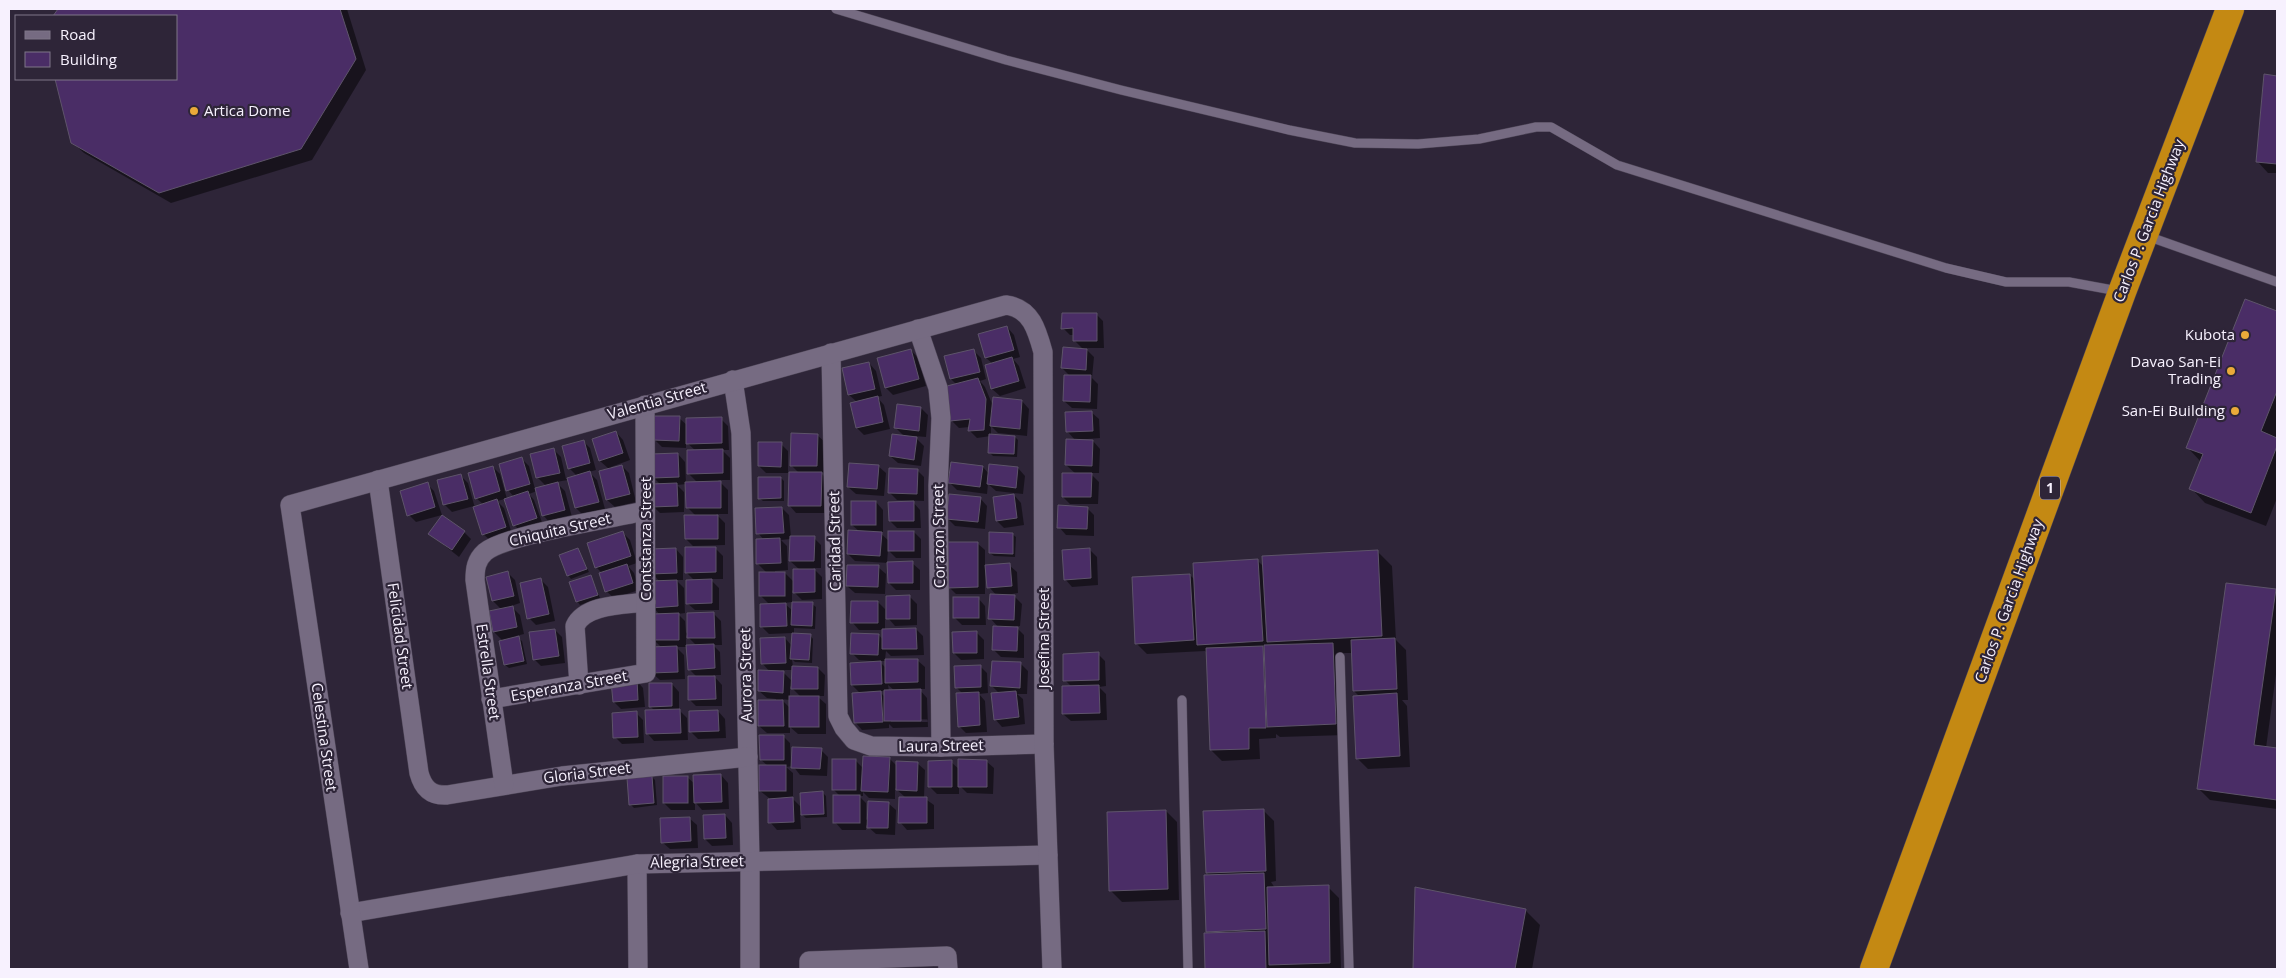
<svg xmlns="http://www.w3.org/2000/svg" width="2286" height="978" font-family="'Open Sans',sans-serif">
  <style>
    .shadow { fill: #0007; fill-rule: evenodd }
    .building { fill: #4a2d66; stroke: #5e546a }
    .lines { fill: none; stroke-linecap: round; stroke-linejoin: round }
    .lane-casing { stroke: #4c4455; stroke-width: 10 }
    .street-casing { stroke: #4c4455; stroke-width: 20 }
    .highway-casing { stroke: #4c4455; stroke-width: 29 }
    .lane { stroke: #766b82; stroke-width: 9 }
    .street { stroke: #766b82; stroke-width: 19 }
    .highway { stroke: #c48913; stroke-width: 28 }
    .poi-dot { fill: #eaaa39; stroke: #2e2538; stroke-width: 2 }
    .labels { text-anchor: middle; stroke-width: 4.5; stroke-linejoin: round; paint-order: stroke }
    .shield { fill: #2e2538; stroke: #bbb4c3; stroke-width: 1 }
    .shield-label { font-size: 14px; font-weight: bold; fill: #f7f1fe }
    .poi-label { font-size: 15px; fill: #f7f1fe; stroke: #2e2538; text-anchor: end }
    .street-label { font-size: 15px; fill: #f7f1fe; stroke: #2e2538 }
  </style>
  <rect width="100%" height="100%" fill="#2e2538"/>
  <g class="shadow">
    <path d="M59 9H347L366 70 312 160 171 203 84 153 72 142 56 79H176V16H55Z"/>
    <path d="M2265 76 2277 77V173H2268L2257 161Z"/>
    <path d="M2245 300 2277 313V498L2266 526 2205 503 2191 488 2201 462 2188 448Z"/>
    <path d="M1096 314 1103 321 1104 348H1085L1094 357 1092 378 1098 384 1097 409 1072 408 1064 401 1070 376 1062 368 1084 350 1075 341 1074 335H1070L1063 328Z"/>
    <path d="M1007 327 1014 335 1020 357 1013 359 1019 366 1026 388 1000 396 992 389 993 364 986 358Z"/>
    <path d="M911 350 918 358 926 386 893 395 886 388 879 359Z"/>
    <path d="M973 350 981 358 986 379 980 381 985 387 993 406 1022 401 1029 409 1027 436 998 433 991 426V435L1014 436 1018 440 1017 457 993 456 989 452 991 436 977 438 970 431V427L959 428 952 421 957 385 951 379 946 357Z"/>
    <path d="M869 363 876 371 882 396 877 397 884 405 890 429 864 435 857 428V402L849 395Z"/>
    <path d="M921 408 928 415 926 437 914 436 924 446 921 466 898 463 890 456 905 437 896 428Z"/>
    <path d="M1091 412 1099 419 1100 438 1075 440 1067 431Z"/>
    <path d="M679 418 688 426 721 419 728 426 729 450H722L730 458V480H718L728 490V514H716L725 523V545L693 546 686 539 696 516 687 507V484L677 485 684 492V512L660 513 653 506 661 485 654 478 678 454 685 462 686 483H698L688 473 696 451 686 442V448L662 447 655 440Z"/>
    <path d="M616 432 623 440 630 460 611 467V469L622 466 629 473 636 502 615 507 607 500 600 471 609 469 600 461Z"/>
    <path d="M817 435 825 442 824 473H821L829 481 828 513H796L789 505 790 473H766L759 466 781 444 788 451V473H799L792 466Z"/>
    <path d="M583 441 590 448 596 470 589 472 597 480 605 509 583 515 576 508 568 480 556 482 565 491 572 517 550 523 543 515 537 491 529 494 534 500 543 525 522 533 514 525 505 499 497 501 504 508 512 534 491 541 483 534 474 506 452 512 445 505 439 481 461 476 468 483 475 508 484 505 476 498 493 467 500 474 507 499 514 497 508 490 522 459 529 466 535 489 546 486 538 478 532 455 553 449 561 457 566 479 577 476 569 468Z"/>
    <path d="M1093 441 1100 449 1099 473H1090L1099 482 1098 504H1070L1063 497 1076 474 1066 465Z"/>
    <path d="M878 466 886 473 884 496 856 494 848 487Z"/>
    <path d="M983 467 989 474 1018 468 1025 476 1023 494 996 491 988 484 987 494 957 490 949 482Z"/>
    <path d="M917 470 924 477V501L897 500 889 492Z"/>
    <path d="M781 478 784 481V501H763L759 498Z"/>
    <path d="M427 484 434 491 442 515 416 522 409 515Z"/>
    <path d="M1014 495 1021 503 1024 525 1004 528 997 521Z"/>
    <path d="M980 498 987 506 985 529 955 526 948 519Z"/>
    <path d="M876 502 883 510V532H879L889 541 914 532 921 539V558H896L888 550 887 563H912L920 570V590H896L889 583V563L855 561 848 554 860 532 852 525Z"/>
    <path d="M913 502 920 510 921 528H897L890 521Z"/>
    <path d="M782 508 789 515 791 537 814 538 821 545V568H813L822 577V599L802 600 792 590V602L784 603 793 611 812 604 816 607 815 629 794 628V635H810L813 639 812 663 795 662 792 659 793 667 818 668 825 675 824 696H817L826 704V734H798L790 727V733H767L759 726 776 701V699L767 698 759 691 770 672 762 663 785 638 792 646 793 633 769 634 762 627 770 605 761 596 767 573 758 564 764 540 758 533ZM791 539 790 561 800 570 794 582 785 573H775V571L788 570 787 546 781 540ZM781 670H793V682ZM790 686 801 697H790ZM781 699 790 700V708Z"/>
    <path d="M1087 508 1094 515V536L1066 535 1059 527Z"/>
    <path d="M464 532 471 539 459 557 430 534Z"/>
    <path d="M622 532 630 540 637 563 628 566 634 573 639 590 614 598 606 591 602 573 596 567Z"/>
    <path d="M1012 534 1016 537 1015 557 994 556 990 553Z"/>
    <path d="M977 543 985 550V566L1009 565 1017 572 1018 593 1000 596H1014L1022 604 1020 626H1015L1024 635V658L1001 657 994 650 999 628 990 618 997 596 989 587 987 569H985V594H956L949 587Z"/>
    <path d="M715 548 723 556V579H710L719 588V610H695L687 603 695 581 686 572Z"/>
    <path d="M578 549 589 572 571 579 568 575Z"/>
    <path d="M676 549 683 557V580H676L684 588 685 613 678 614 685 621 686 633 714 614 721 621 722 645H713L720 652 721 675H713L722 685V706H696L689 699 698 678 689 669 688 647H676L684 655 685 679 660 680 652 673 662 648 654 640 660 615 653 607 660 582 652 573ZM686 635 696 645 686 646Z"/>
    <path d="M1089 549 1097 557 1098 585 1072 587 1065 579Z"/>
    <path d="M1377 551 1392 566 1396 640 1406 650 1408 700H1402L1407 706 1410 767 1368 769 1357 758 1360 697 1354 691 1352 653H1344L1346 735 1280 737 1276 734V738L1259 739 1260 759 1222 761 1211 750 1208 654 1205 651 1147 654 1136 643 1190 575 1195 580 1258 561 1264 567Z"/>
    <path d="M878 567 886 574 885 594 855 593 847 586Z"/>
    <path d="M508 573 515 580 520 603 511 606 520 615 524 634 516 636 522 641 527 664 509 668 505 665 501 642 503 641 494 632 502 610 493 601 487 578Z"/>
    <path d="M591 576 600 598 580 605 577 601Z"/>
    <path d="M541 580 548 587 555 621 536 625 529 618Z"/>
    <path d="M2275 591 2277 593V667L2266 748 2277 749V809L2210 800 2199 789Z"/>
    <path d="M909 596 917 604V625L895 626 888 618Z"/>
    <path d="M978 598 985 606 986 625H962L955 618Z"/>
    <path d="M878 602 885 609V630L916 629 923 636 924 655 891 656 886 651 885 660H917L925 667V689H919L927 698 928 727 893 728 889 724V728L862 730 855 722 861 694 852 685 872 661 859 660 852 653 879 635 883 640V630H859L852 622ZM879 661H886V668ZM888 685 895 691H889ZM879 691H885V697ZM928 719V722H891V720Z"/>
    <path d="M555 630 562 637 565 663 541 666 534 659Z"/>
    <path d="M976 632 984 640V659L961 660 954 653Z"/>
    <path d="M1098 654 1105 661 1106 686 1099 687 1106 694 1107 720 1071 721 1063 714 1072 687 1065 680Z"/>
    <path d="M1021 664 1028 671 1027 694H1017L1023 699 1025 724 1002 727 995 719 1000 694 991 685Z"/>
    <path d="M980 666 987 673 988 693 979 694 985 701 987 732 966 733 959 726 963 694 956 687Z"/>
    <path d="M636 680 643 688 645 707 621 709 614 702Z"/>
    <path d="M672 684 679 692V710L687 718 688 740 654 741 647 733 655 711 650 706Z"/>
    <path d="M718 711 725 719 726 738 698 739 690 731Z"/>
    <path d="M636 713 643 720 644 743 622 744 615 737Z"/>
    <path d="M783 736 790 743 791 764 821 750 828 757 827 776 800 775 793 766 786 767 793 773V799L802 808 823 793 826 796 827 817 806 818 800 813 801 829 777 830 770 822 769 798 760 791 768 766 761 760Z"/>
    <path d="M889 758 898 767 917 763 925 770 924 798 934 805V829L907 830 900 822 906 798 895 788V799L869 798 863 792V796H859L866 803V820L888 803 896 810 895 835 876 834 866 825V830H842L835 822 840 796 833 789 855 760 863 768Z"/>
    <path d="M986 761 994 768 993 794 967 793 959 785V794H937L930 787 951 762 960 770Z"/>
    <path d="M721 775 728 783 729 809 702 810 695 802V810H671L664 803 687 777 695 784Z"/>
    <path d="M652 777 655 780 657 805 634 808 631 805Z"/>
    <path d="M1263 810 1274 821 1276 881 1271 882 1275 888 1328 887 1339 898 1341 969H1206L1205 934H1210L1207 931 1210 876 1207 873Z"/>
    <path d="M1166 811 1177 822 1179 900 1122 902 1111 891Z"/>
    <path d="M725 815 732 823 733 845 712 846 705 839Z"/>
    <path d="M689 818 697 825 698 848 670 849 662 842Z"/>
    <path d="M1416 888 1525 910 1540 925 1532 969H1414Z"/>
  </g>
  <g class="building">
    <path d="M58 9H340L356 59 301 149 159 193 71 143 55 79H176V16H53Z"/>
    <path d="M2264 74 2277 76V164L2256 162Z"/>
    <path d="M2245 299 2277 311V391L2261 431 2277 438V446L2251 513 2189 489 2203 454 2186 448Z"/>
    <path d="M1062 313H1097V341H1073V328L1061 329Z"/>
    <path d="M1007 326 1014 350 985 358 978 334Z"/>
    <path d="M1063 347 1087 349 1086 370 1061 368Z"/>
    <path d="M911 349 919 379 885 388 877 358Z"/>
    <path d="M974 349 980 372 950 379 944 356Z"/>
    <path d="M1012 357 1019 381 991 389 985 365Z"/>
    <path d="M869 362 875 389 848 395 842 368Z"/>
    <path d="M1064 375H1091L1090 402 1063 401Z"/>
    <path d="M978 378 986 399 984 430 968 431 970 419 950 421 947 386Z"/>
    <path d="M878 396 883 422 856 428 850 403Z"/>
    <path d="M993 397 1022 400 1020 429 990 426Z"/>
    <path d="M897 404 921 407 919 431 894 428Z"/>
    <path d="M1092 411 1093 431 1066 432 1065 412Z"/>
    <path d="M654 416H680L679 441 653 440Z"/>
    <path d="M722 417V443L686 444V418Z"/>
    <path d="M616 431 623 453 599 461 592 439Z"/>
    <path d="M791 433 818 434 817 466H790Z"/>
    <path d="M892 434 917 437 914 460 889 456Z"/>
    <path d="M989 434 1015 436 1014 454 988 453Z"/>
    <path d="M1066 439 1093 440 1092 466 1065 465Z"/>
    <path d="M584 440 590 463 568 469 562 446Z"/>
    <path d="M758 442H782L781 467 758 466Z"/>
    <path d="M554 448 560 473 536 478 530 454Z"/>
    <path d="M723 449V473L687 474V450Z"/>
    <path d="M678 453 679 477 653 478 651 454Z"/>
    <path d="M522 457 530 484 506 491 499 464Z"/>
    <path d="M951 462 983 466 980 487 948 483Z"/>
    <path d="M849 463 879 465 877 489 847 487Z"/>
    <path d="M989 464 1018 467 1016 488 987 484Z"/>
    <path d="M622 465 630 494 606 500 599 471Z"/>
    <path d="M493 466 500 491 475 499 468 473Z"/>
    <path d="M889 468 918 469 917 494 888 493Z"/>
    <path d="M590 471 599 502 575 508 567 478Z"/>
    <path d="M789 472H822L821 506H788Z"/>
    <path d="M1062 473H1092L1091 497H1062Z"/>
    <path d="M461 474 468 499 443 505 437 480Z"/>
    <path d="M758 477H781V498L758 499Z"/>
    <path d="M721 481V508H686L685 482Z"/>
    <path d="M428 482 435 507 407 516 400 491Z"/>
    <path d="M558 482 565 510 542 516 535 488Z"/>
    <path d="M677 483 678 506 652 507 651 484Z"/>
    <path d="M528 491 537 518 513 526 504 499Z"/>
    <path d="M949 494 981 497 978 522 946 519Z"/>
    <path d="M1014 494 1017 518 996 521 993 497Z"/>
    <path d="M497 499 506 527 482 535 473 507Z"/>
    <rect x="851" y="501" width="25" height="24"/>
    <path d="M914 501V521H889L888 502Z"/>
    <path d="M1058 505 1088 507 1087 529 1057 528Z"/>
    <path d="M782 507 784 533 756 534 755 508Z"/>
    <path d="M442 515 465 531 452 550 428 534Z"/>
    <path d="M684 515H718V539H685Z"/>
    <path d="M848 530 882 532 880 556 847 554Z"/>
    <path d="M623 531 631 556 595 568 587 543Z"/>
    <rect x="888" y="531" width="26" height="20"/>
    <path d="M989 532 1013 533V554L989 553Z"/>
    <path d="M790 536H815L814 561H789Z"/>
    <path d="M780 538 781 563 756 564V539Z"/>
    <path d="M947 542H978V587L948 588Z"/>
    <path d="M685 547H716V572L685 573Z"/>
    <path d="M578 548 587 569 567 576 559 555Z"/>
    <path d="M676 548 677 573 650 574V549Z"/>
    <path d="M1090 548 1091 578 1064 580 1062 550Z"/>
    <path d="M1378 550 1382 636 1267 642 1262 556Z"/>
    <path d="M1258 559 1263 641 1197 645 1193 563Z"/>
    <path d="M913 561V583H888L887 562Z"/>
    <path d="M1010 563 1012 586 987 588 985 565Z"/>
    <path d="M627 564 633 583 605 592 599 573Z"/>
    <path d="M847 565H879L878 587 846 586Z"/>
    <path d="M793 569H815V592L793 593Z"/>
    <path d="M508 571 514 596 492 601 486 577Z"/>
    <rect x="759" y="572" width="26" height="24"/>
    <path d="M1190 574 1194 640 1135 644 1132 577Z"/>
    <path d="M591 575 598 595 576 602 569 582Z"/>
    <path d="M541 578 549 614 527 619 520 583Z"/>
    <path d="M712 579V603L686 604V580Z"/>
    <path d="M677 580 678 606 651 608 650 581Z"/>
    <path d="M2226 583 2276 589 2254 745 2277 748V800L2197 789Z"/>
    <path d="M990 594 1015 595 1014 620 988 619Z"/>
    <path d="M910 595V619H886V596Z"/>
    <rect x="953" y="597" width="26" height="21"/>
    <path d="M851 601H878V623H850Z"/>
    <path d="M792 602H813L812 626 791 625Z"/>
    <path d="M786 603 787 626 760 627V604Z"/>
    <path d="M513 606 517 627 493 632 489 611Z"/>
    <path d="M714 612 715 638H687V613Z"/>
    <path d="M679 613V640H652V614Z"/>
    <path d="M993 626 1018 627 1017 651 992 650Z"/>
    <path d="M916 628 917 649H882V629Z"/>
    <path d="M555 629 559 656 533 660 529 632Z"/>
    <path d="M977 631V653H953L952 632Z"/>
    <path d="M792 633 811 634 809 660 790 659Z"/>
    <path d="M851 633 879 634 878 655 850 654Z"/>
    <path d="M519 636 524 661 504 665 499 641Z"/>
    <path d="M785 637 786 663 761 664 760 638Z"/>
    <path d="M1395 638 1397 689 1353 691 1351 640Z"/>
    <path d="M1333 643 1336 724 1267 727 1264 645Z"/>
    <path d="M714 644 715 668 688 670 686 645Z"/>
    <path d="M677 646 678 672 651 673 650 647Z"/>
    <path d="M1263 646 1266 728H1249V749L1210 750 1206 648Z"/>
    <path d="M1099 652V680L1063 681V654Z"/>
    <path d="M885 659H918V682L885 683Z"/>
    <path d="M881 661 882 684 851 685 850 663Z"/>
    <path d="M992 661 1021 662 1020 688 990 686Z"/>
    <path d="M981 665V687L955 688 954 666Z"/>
    <path d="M792 666 818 667V689H791Z"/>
    <path d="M758 670 784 671 783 693 758 691Z"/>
    <path d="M688 676H715L716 699 688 700Z"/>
    <path d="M637 679 638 700 613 702 611 681Z"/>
    <path d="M649 683H672V706L649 707Z"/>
    <path d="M1099 685 1100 713 1062 714V686Z"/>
    <path d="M921 689V721H884V690Z"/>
    <path d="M881 691 883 722 854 723 852 693Z"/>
    <path d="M1016 691 1019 717 994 720 991 693Z"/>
    <path d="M979 692 980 725 958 727 956 693Z"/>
    <path d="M1397 693 1400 756 1356 759 1353 696Z"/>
    <rect x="789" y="696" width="30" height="31"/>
    <path d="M758 700H783L784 726H758Z"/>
    <path d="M680 709 681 733 646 734 645 710Z"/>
    <path d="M718 710 719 731 689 732V711Z"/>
    <path d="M637 711 638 737 613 738 612 713Z"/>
    <path d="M759 735H784V760H760Z"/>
    <path d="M792 747 822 748 820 769 791 768Z"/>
    <path d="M863 756 890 757 888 792 861 791Z"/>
    <rect x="832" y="759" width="24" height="31"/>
    <path d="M958 759 987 760V787H958Z"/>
    <path d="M952 760V787H928V761Z"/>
    <path d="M896 761 918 762 917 791 896 790Z"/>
    <rect x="759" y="765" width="27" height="26"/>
    <path d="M721 774 722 802 694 803 693 775Z"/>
    <path d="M652 776 654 803 629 805 627 778Z"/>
    <rect x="663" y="776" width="25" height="27"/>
    <path d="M823 791 824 814 801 815 800 793Z"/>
    <rect x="833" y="795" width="27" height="28"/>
    <path d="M793 797 794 822 768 823V799Z"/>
    <path d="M899 797H927V823H898Z"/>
    <path d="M868 801 889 802 888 828H867Z"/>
    <path d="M1264 809 1266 871 1206 873 1203 811Z"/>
    <path d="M1166 810 1168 889 1109 891 1107 812Z"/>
    <path d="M725 814 726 838 704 839 703 815Z"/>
    <path d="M690 817 691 841 661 843 660 818Z"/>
    <path d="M1264 873 1266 929 1206 932 1204 875Z"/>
    <path d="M1329 885 1330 963 1269 965 1267 887Z"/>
    <path d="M1415 887 1526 909 1515 969H1413Z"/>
    <path d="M1265 931 1266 969H1205L1204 933Z"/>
  </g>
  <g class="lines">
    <defs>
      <g id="lane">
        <path d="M836 9 1006 60 1121 90 1289 130 1355 143 1418 144 1479 139 1536 127H1551L1617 165 1946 268 2006 282H2069L2118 291"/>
        <path d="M2147 236 2277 282"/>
        <path d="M1340 657 1349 969"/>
        <path d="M1182 700 1188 969"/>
      </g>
      <g id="street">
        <path d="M918 329 938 388 941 418 938 486 941 747"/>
        <path d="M831 353 838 716 844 728 854 740 871 746 941 747 1044 744"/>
        <path d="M733 380 741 433 750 861V969"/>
        <path d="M378 480 419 773C423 788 431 796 447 795L562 776 748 757"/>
        <path d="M579 685 575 626C585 604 625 605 646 602"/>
        <path d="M491 699 646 673 645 405"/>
        <path d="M504 785 475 580C475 569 476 560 485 552 505 535 614 518 645 511"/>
        <path d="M637 864 638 969"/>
        <path d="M350 913 637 864 1048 855"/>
        <path d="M359 969 290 505 1006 305C1031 308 1037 330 1043 352L1044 744 1052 969"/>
        <path d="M809 969V961L947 956 948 969"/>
      </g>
      <path id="highway" d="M1874 969 2122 292 2230 9"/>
    </defs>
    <use href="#lane" class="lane-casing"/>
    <use href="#street" class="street-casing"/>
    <use href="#highway" class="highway-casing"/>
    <use href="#lane" class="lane"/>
    <use href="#street" class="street"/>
    <use href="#highway" class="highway"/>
  </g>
  <g class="poi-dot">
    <circle cx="194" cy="111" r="5"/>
    <circle cx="2245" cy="335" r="5"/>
    <circle cx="2231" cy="371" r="5"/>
    <circle cx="2235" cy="411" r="5"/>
  </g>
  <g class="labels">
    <rect class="shield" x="2040" y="476.5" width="20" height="23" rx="4"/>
    <g class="shield-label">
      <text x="2050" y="493">1</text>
    </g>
    <g class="poi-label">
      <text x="204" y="116" text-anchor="start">Artica Dome</text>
      <text x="2235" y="340">Kubota</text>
      <text x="2221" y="367">Davao San-Ei<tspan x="2221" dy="17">Trading</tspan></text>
      <text x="2225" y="416">San-Ei Building</text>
    </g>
    <g class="street-label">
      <text transform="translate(2149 221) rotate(-69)" y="5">Carlos P. Garcia Highway</text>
      <text transform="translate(657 401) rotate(-16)" y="5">Valentia Street</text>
      <text transform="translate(560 530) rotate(-13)" y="5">Chiquita Street</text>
      <text transform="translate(939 536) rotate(-91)" y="5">Corazon Street</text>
      <text transform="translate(646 539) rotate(-90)" y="5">Contstanza Street</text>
      <text transform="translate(835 541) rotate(-91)" y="5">Caridad Street</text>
      <text transform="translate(2009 601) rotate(-70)" y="5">Carlos P. Garcia Highway</text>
      <text transform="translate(400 636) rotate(82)" y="5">Felicidad Street</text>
      <text transform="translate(1044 638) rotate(-90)" y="5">Josefina Street</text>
      <text transform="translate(488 672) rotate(82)" y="5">Estrella Street</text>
      <text transform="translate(746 675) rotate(-91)" y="5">Aurora Street</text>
      <text transform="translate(569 686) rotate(-10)" y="5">Esperanza Street</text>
      <text transform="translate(324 737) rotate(82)" y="5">Celestina Street</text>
      <text transform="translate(941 746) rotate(-1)" y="5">Laura Street</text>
      <text transform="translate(587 773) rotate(-7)" y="5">Gloria Street</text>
      <text transform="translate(697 862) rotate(-1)" y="5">Alegria Street</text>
    </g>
  </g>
  <rect width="2286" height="978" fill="none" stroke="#f7f1fe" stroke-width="20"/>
  <rect x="15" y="15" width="162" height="65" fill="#2e2538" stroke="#7e7787"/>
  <rect x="25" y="31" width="25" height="8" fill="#766b82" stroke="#7e7787"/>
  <text x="60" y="40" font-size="15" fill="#f7f1fe">Road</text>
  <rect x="25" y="52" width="25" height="15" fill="#4a2d66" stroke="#7e7787"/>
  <text x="60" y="65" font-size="15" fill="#f7f1fe">Building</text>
</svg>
